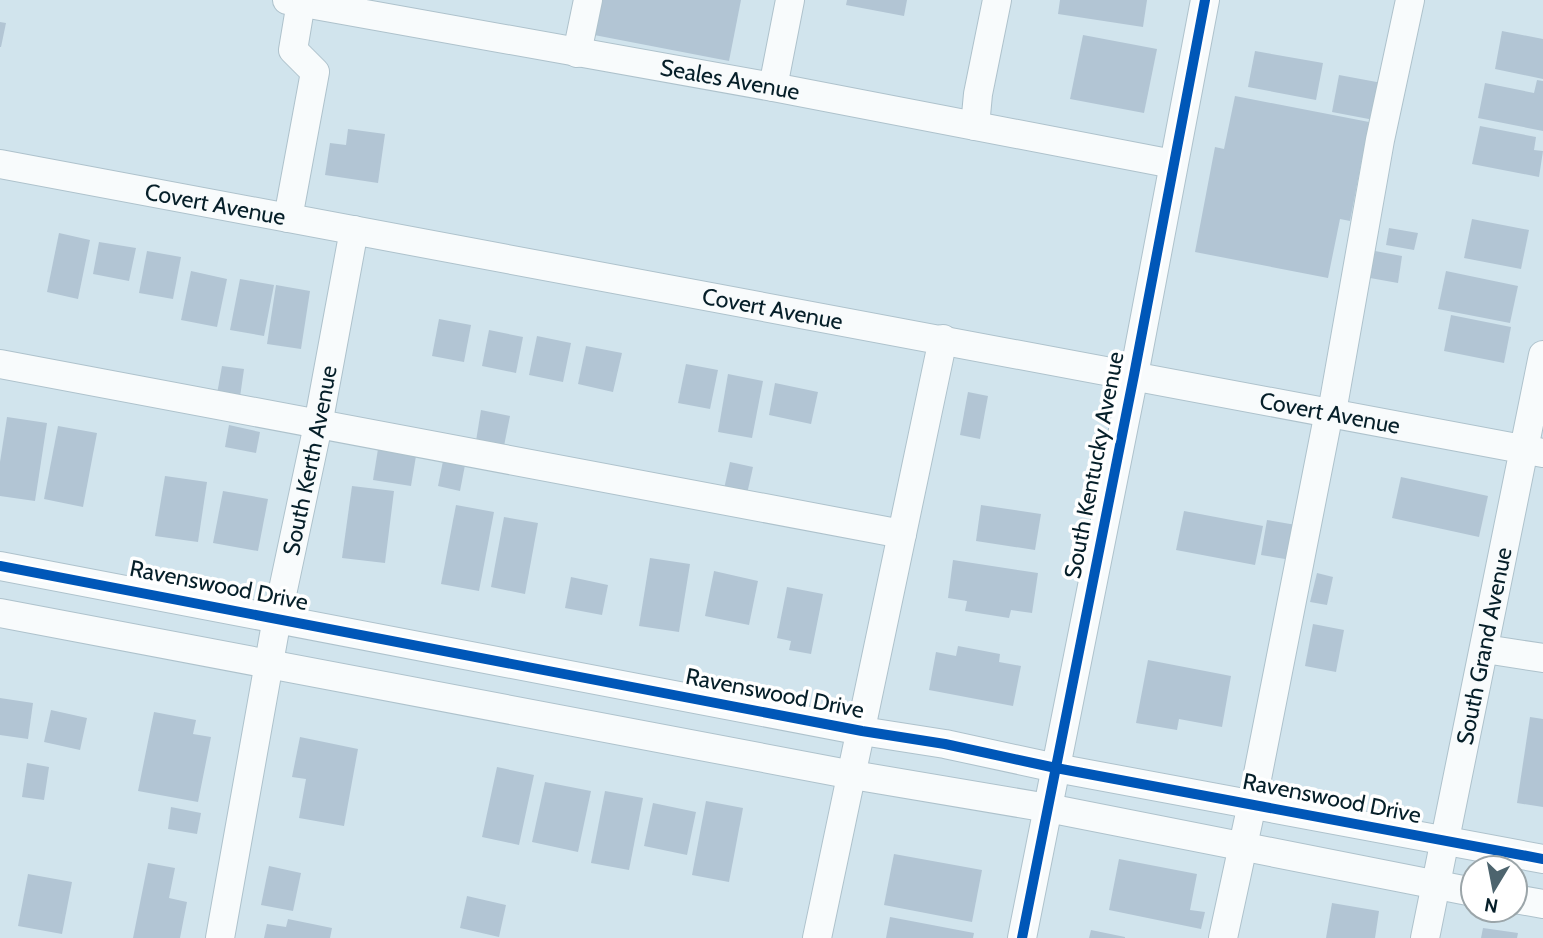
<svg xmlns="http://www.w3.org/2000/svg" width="1543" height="938" font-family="Cabin,sans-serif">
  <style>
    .building { fill: #b2c5d4 }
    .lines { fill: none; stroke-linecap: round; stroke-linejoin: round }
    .minor-casing { stroke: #aec2cc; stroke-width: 30 }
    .minor { stroke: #f8fbfc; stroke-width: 28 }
    .cycleway-casing { stroke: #fff; stroke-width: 15 }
    .cycleway { stroke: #0057b8; stroke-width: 10 }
    .labels { text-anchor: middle; stroke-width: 7; stroke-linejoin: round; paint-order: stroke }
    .street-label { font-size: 23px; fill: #061f29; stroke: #fff }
  </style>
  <rect width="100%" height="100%" fill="#d1e4ed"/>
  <g class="building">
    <path d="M596 0H741L729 61 589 34Z"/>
    <path d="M847 0H907L904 16 846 5Z"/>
    <path d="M1060 0H1147L1143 27 1058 14Z"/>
    <path d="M0 22 6 23 1 47H0Z"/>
    <path d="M1502 31 1543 39V79L1495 69Z"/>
    <path d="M1083 35 1157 49 1144 113 1070 99Z"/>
    <path d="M1255 51 1323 63 1316 100 1248 87Z"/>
    <path d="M1339 75 1382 83 1374 120 1332 112Z"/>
    <path d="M1537 80 1543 81V131L1478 118 1485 83 1534 93Z"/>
    <path d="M1235 96 1369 122 1350 221 1340 219 1328 278 1195 252 1215 147 1224 149Z"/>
    <path d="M1480 126 1536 137 1534 150 1543 151 1539 177 1472 164Z"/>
    <path d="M348 129 385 134 378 183 325 175 330 143 346 145Z"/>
    <path d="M1472 219 1529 230 1521 269 1464 258Z"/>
    <path d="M1389 228 1418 233 1414 250 1386 245Z"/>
    <path d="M59 233 90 240 78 299 47 292Z"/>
    <path d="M99 242 136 248 129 281 93 274Z"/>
    <path d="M147 251 181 257 173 299 139 293Z"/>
    <path d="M1375 251 1402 256 1398 283 1370 278Z"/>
    <path d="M191 271 227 279 217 327 181 320Z"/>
    <path d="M1446 271 1518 286 1510 323 1438 309Z"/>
    <path d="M240 279 274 285 264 336 230 330Z"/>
    <path d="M276 285 310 291 301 349 267 344Z"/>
    <path d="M1451 315 1511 327 1504 363 1444 351Z"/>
    <path d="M439 319 471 325 464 362 432 356Z"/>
    <path d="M489 330 523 337 516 373 482 366Z"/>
    <path d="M537 336 571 343 563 382 529 375Z"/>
    <path d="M586 346 622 353 613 392 578 384Z"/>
    <path d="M686 364 718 370 710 409 678 403Z"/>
    <path d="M222 366 244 369 240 397 217 394Z"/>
    <path d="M728 374 763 381 752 438 718 432Z"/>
    <path d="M775 383 818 392 811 424 769 415Z"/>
    <path d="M968 392 988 396 980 439 960 435Z"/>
    <path d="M481 410 510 416 504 446 476 441Z"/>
    <path d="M7 417 47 423 35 501 0 496V462Z"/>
    <path d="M229 425 260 432 256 453 225 447Z"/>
    <path d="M58 426 97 433 83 507 44 499Z"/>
    <path d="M378 449 416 456 411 486 373 480Z"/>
    <path d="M443 461 465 465 460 491 438 486Z"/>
    <path d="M730 462 753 467 747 494 724 489Z"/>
    <path d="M165 476 207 482 198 542 155 536Z"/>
    <path d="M1401 477 1488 496 1479 537 1392 518Z"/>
    <path d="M352 486 394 491 385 563 342 558Z"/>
    <path d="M223 491 268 499 258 551 213 543Z"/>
    <path d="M456 505 494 512 479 591 441 584Z"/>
    <path d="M981 505 1041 514 1035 550 976 541Z"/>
    <path d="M1184 511 1263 526 1255 565 1176 550Z"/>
    <path d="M504 517 538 523 525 594 491 587Z"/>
    <path d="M1267 520 1296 525 1291 560 1261 555Z"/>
    <path d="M650 558 690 564 679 632 639 626Z"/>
    <path d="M953 560 1038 573 1032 613 1011 610 1009 618 965 611 967 601 948 598Z"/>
    <path d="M714 571 758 581 749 625 705 616Z"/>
    <path d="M1317 573 1333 577 1327 605 1310 602Z"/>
    <path d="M571 577 608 585 602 615 565 608Z"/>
    <path d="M787 587 823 594 811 654 789 650 791 641 777 638Z"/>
    <path d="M1313 624 1344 630 1336 672 1305 666Z"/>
    <path d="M958 646 1000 654 999 662 1021 666 1013 706 929 690 936 652 956 656Z"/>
    <path d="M1148 660 1231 676 1222 727 1179 719 1177 730 1136 723Z"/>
    <path d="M0 698 33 703 28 739 0 735Z"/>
    <path d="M51 710 87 718 80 750 44 742Z"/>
    <path d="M154 712 196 720 193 734 211 737 198 802 138 791Z"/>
    <path d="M1530 717 1543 719V807L1517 803Z"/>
    <path d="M300 737 358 749 344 826 299 818 306 779 292 777Z"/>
    <path d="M27 763 49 767 44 800 22 797Z"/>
    <path d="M497 767 534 775 519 845 482 837Z"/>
    <path d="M545 782 591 791 578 852 532 842Z"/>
    <path d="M605 791 643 798 629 870 591 863Z"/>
    <path d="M706 801 743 808 729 882 692 875Z"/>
    <path d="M653 803 696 812 687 855 644 846Z"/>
    <path d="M171 807 201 813 197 834 168 829Z"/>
    <path d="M894 854 982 870 972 922 884 905Z"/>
    <path d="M1119 859 1197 874 1190 910 1205 912 1201 929 1109 910Z"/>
    <path d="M148 863 175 868 169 898 187 902 180 938H133Z"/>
    <path d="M269 866 301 873 293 911 261 905Z"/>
    <path d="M28 874 72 882 62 934 18 926Z"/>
    <path d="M467 896 506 905 499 937 460 928Z"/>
    <path d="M1332 903 1379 911 1375 938H1326Z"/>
    <path d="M890 917 974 933 973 938H886Z"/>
    <path d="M288 919 332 928 330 938H264L267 924 286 927Z"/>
    <path d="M1483 928 1518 933 1517 938H1481Z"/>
    <path d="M1091 930 1125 937V938H1089Z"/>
  </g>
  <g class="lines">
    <defs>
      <g id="minor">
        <path id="s1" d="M287 0 773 87 1173 164"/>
        <path d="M577 53 588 0"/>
        <path d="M773 87 790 0"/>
        <path d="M975 126 978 94 997 0"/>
        <path id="s2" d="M0 164 1543 453"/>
        <path d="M288 218 315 72 293 50 301 2"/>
        <path d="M0 364 902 534"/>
        <path d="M1332 412 1380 140 1410 0"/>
        <path d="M0 566 862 731 945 744 1056 768 1543 859"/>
        <path d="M0 613 853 775 1048 808 1473 892"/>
        <path d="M1485 649 1543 658"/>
        <path d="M1515 899 1543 904"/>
        <path id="s3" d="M220 938 277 618 318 425 354 230"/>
        <path d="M817 938 943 339"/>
        <path d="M1022 938 1134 375 1205 0"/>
        <path d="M1223 938 1252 804 1329 412"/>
        <path id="s4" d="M1425 938 1543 355"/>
      </g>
    </defs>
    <use href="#minor" class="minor-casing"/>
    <use href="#minor" class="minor"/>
    <defs>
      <g id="cycleway">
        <path d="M0 566 862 731 945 744 1056 768 1543 859"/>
        <path d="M1022 938 1134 375 1205 0"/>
      </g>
    </defs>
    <use href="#cycleway" class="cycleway-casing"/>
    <use href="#cycleway" class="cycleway"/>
  </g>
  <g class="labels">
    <g class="street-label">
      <text dy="8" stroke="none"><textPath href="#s1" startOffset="450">Seales Avenue</textPath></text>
      <text dy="8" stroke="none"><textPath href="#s2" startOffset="219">Covert Avenue</textPath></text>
      <text dy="8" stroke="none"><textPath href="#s2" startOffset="786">Covert Avenue</textPath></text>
      <text dy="8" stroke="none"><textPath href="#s2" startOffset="1353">Covert Avenue</textPath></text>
      <text dy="8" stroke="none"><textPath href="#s3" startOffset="486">South Kerth Avenue</textPath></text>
      <text transform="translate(1094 465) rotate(-79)" y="8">South Kentucky Avenue</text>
      <text transform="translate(219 585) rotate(11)" y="8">Ravenswood Drive</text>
      <text dy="8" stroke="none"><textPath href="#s4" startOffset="298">South Grand Avenue</textPath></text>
      <text transform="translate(775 693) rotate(11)" y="8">Ravenswood Drive</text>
      <text transform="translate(1332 798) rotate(11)" y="8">Ravenswood Drive</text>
    </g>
  </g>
  <g transform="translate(1494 889) rotate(190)"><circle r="33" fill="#ffffff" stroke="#9ba5a9" stroke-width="2"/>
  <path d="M0-5L12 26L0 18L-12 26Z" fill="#4d646e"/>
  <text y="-10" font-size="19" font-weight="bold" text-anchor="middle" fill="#061f29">N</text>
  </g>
</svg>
